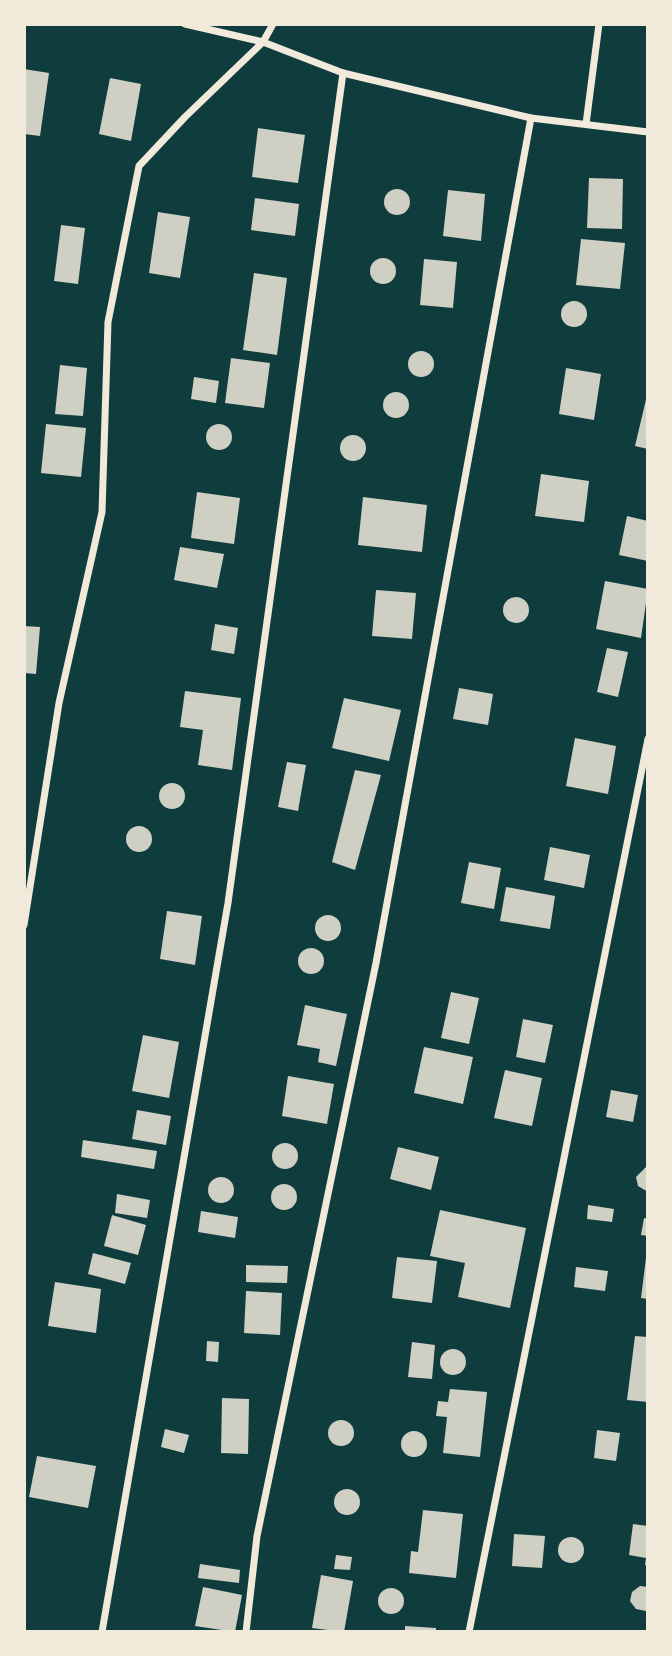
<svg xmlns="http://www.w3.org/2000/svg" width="672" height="1656" font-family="'Nunito Sans',sans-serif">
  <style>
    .building { fill: #cfcfc3 }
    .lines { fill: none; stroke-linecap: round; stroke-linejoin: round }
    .minor { stroke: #f1e9da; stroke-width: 7 }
  </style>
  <rect width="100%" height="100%" fill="#0f3d3e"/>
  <g class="building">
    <path d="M24 69 49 73 40 136 24 134Z"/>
    <path d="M110 78 141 84 131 141 99 134Z"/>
    <path d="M258 128 305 135 298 183 252 177Z"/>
    <path d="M589 178 623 179 622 229 587 228Z"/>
    <circle cx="397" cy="202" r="13"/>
    <path d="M448 190 485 194 481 241 443 236Z"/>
    <path d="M255 198 299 204 295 236 251 230Z"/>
    <path d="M158 212 190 217 180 278 149 273Z"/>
    <path d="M61 225 85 228 78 284 54 281Z"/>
    <path d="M581 239 625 243 620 289 576 285Z"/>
    <circle cx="383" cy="271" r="13"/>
    <path d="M424 259 457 262 453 308 420 305Z"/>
    <path d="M254 273 287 278 277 355 243 350Z"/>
    <circle cx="574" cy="314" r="13"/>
    <circle cx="421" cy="364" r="13"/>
    <path d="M231 358 270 363 264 408 225 403Z"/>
    <path d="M60 365 87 368 83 416 55 414Z"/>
    <path d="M566 368 601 374 594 420 559 414Z"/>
    <path d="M194 377 219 381 216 403 191 399Z"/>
    <path d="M648 391V449L635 446Z"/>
    <circle cx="396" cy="405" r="13"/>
    <circle cx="219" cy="437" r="13"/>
    <path d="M46 424 86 428 81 477 41 473Z"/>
    <circle cx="353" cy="448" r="13"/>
    <path d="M541 474 589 481 584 522 535 516Z"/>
    <path d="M197 492 240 498 234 544 191 538Z"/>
    <path d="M363 497 427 505 422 552 358 545Z"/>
    <path d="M627 516 648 521V561L619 555Z"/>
    <path d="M180 547 224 554 217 588 174 580Z"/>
    <path d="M605 581 648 589 641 638 596 629Z"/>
    <path d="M376 590 416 593 412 639 372 636Z"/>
    <circle cx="516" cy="610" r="13"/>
    <path d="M215 624 238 628 234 654 211 650Z"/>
    <path d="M24 626 40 627 36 674 24 673Z"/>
    <path d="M607 648 628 652 618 697 597 692Z"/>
    <path d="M459 688 493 694 488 725 453 719Z"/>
    <path d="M185 691 241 698 232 770 198 765 203 730 180 727Z"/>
    <path d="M344 698 401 710 389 761 332 748Z"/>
    <path d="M575 738 616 746 608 794 566 786Z"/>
    <path d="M287 762 306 765 298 811 278 807Z"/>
    <path d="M355 770 381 775 355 870 332 862Z"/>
    <circle cx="172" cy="796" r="13"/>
    <circle cx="139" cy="839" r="13"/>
    <path d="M550 847 590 855 584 888 544 880Z"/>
    <path d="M469 862 501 868 494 909 461 903Z"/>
    <path d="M506 887 555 896 550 929 500 921Z"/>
    <path d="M167 911 202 916 195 965 160 959Z"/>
    <circle cx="328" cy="928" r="13"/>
    <circle cx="311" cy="961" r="13"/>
    <path d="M451 992 479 998 469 1044 441 1038Z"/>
    <path d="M305 1005 347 1014 336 1066 318 1062 320 1049 297 1045Z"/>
    <path d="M523 1019 553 1025 545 1063 516 1057Z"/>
    <path d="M143 1035 179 1042 169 1098 132 1091Z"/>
    <path d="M424 1047 473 1057 463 1104 414 1093Z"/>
    <path d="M505 1070 542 1078 532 1126 494 1118Z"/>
    <path d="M288 1076 334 1084 327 1124 282 1116Z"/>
    <path d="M611 1090 638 1095 633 1122 606 1117Z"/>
    <path d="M137 1110 171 1116 166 1145 132 1139Z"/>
    <path d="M83 1140 157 1151 154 1169 81 1157Z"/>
    <circle cx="285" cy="1156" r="13"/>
    <path d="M398 1147 439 1157 431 1190 390 1179Z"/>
    <path d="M648 1165V1192L638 1186 636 1177Z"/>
    <circle cx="221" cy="1190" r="13"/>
    <circle cx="284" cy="1197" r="13"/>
    <path d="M117 1194 150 1200 147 1218 115 1213Z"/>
    <path d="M588 1205 614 1209 612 1222 587 1219Z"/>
    <path d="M440 1210 526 1228 510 1308 458 1297 465 1263 430 1256Z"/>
    <path d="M201 1211 238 1217 235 1238 198 1232Z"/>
    <path d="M112 1215 146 1225 138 1255 104 1246Z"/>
    <path d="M644 1218 648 1219V1236L641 1235Z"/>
    <path d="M93 1253 131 1263 125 1284 88 1274Z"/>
    <path d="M397 1257 437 1261 432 1303 392 1298Z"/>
    <path d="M646 1258H648V1299L641 1298Z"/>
    <path d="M246 1265 288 1266 287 1283 246 1282Z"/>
    <path d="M576 1267 608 1271 605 1291 574 1287Z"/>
    <path d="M55 1282 101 1289 96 1333 48 1326Z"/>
    <path d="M246 1291 282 1293 280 1335 244 1333Z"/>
    <path d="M635 1336 648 1337V1402L627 1400Z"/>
    <path d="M207 1341 219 1342 218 1362 206 1361Z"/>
    <path d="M412 1342 435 1345 432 1379 408 1377Z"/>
    <circle cx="453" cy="1362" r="13"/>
    <path d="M450 1389 487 1392 480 1457 443 1453 447 1417 436 1416 438 1401 448 1402Z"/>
    <path d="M222 1398 249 1399 248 1454 221 1453Z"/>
    <circle cx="341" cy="1433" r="13"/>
    <path d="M165 1429 189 1435 184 1453 161 1447Z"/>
    <path d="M597 1430 620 1433 616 1461 594 1458Z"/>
    <circle cx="414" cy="1444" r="13"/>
    <path d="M37 1456 96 1466 88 1508 29 1497Z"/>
    <circle cx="347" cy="1502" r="13"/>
    <path d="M423 1510 463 1514 456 1578 409 1573 411 1551 418 1552Z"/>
    <path d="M633 1524 648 1526V1566L645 1565 646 1558 629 1555Z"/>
    <path d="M514 1534 545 1536 542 1568 512 1566Z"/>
    <circle cx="571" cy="1550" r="13"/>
    <path d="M336 1555 352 1557 350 1570 334 1569Z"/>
    <path d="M200 1564 240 1570 239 1583 198 1578Z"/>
    <path d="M321 1575 353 1581 344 1632 312 1628Z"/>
    <path d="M640 1586 648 1587 646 1611 636 1609 630 1601 632 1592Z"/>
    <path d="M203 1587 242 1595 235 1632 195 1626Z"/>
    <circle cx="391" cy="1601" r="13"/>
    <path d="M405 1626 436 1628V1632H405Z"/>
  </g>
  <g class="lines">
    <g class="minor">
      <path d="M185 24 263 42 343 73 531 118 648 132"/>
      <path d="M586 124 599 24"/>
      <path d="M24 925 59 703 102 512 108 322 139 166 185 117 263 42 273 24"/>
      <path d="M102 1632 228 903 343 73"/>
      <path d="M246 1632 257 1536 376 963 531 118"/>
      <path d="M469 1632 648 739"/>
    </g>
  </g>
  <rect width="672" height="1656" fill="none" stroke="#f1e9da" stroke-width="52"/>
</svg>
